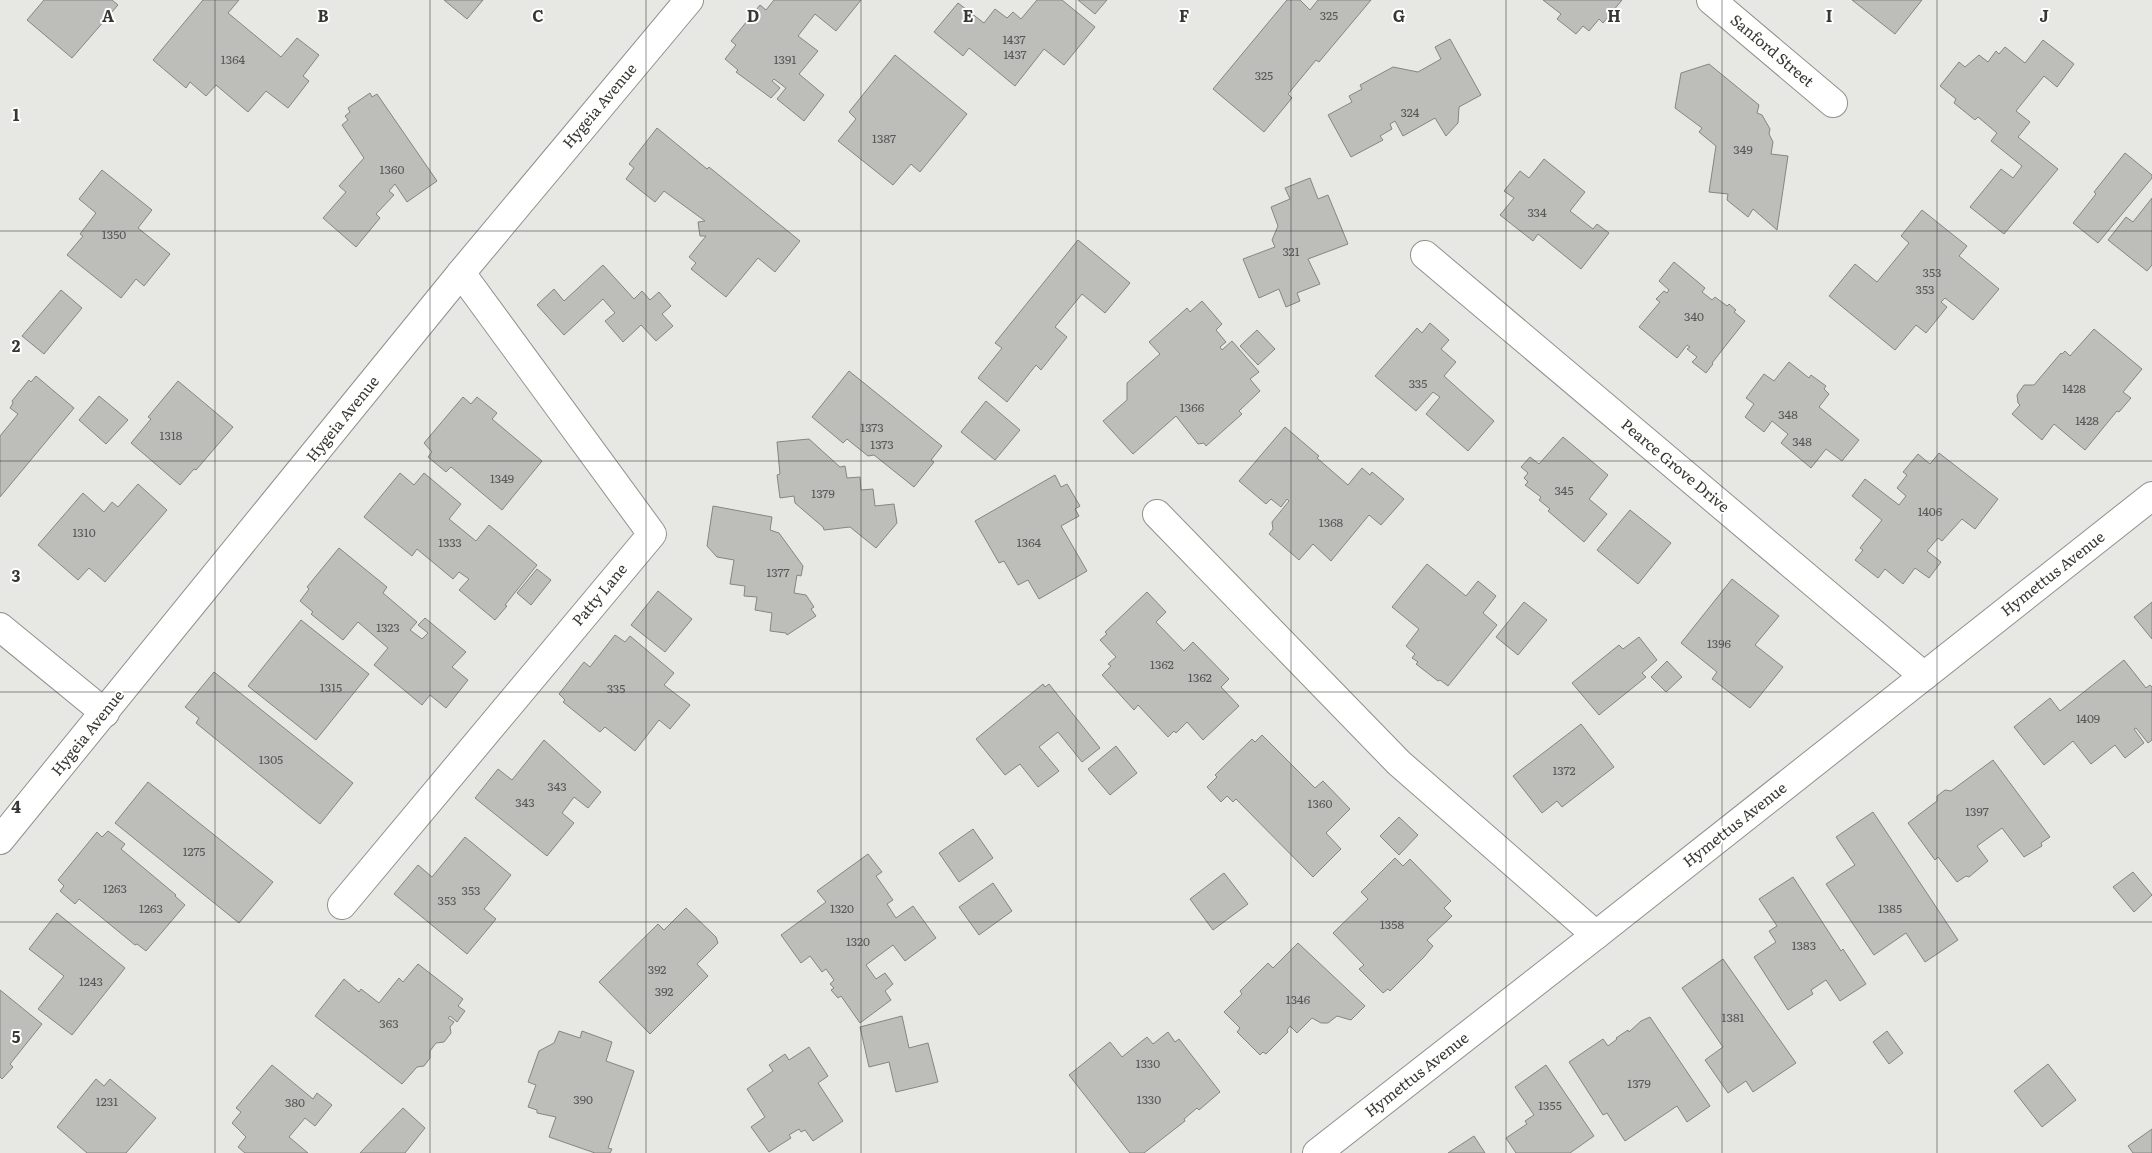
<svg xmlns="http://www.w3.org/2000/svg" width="2152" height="1153" font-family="Literata,serif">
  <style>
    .building { fill: #bdbdba; stroke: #858582 }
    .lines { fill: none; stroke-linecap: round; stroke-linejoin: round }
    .street-casing { stroke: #90908d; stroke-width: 30 }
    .secondary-casing { stroke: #90908d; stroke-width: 30 }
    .street { stroke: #fff; stroke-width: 28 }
    .secondary { stroke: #fff; stroke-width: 28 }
    .grid { fill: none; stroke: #373736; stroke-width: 1; stroke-opacity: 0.55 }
    .labels { text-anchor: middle; stroke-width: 4; stroke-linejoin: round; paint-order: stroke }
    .number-label { font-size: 12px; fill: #585857 }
    .street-label { font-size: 15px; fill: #373736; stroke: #fffffe }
    .grid-label { font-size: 16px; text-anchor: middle; font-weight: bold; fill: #373736; stroke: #fffffe; stroke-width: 4; stroke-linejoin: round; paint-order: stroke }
  </style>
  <rect width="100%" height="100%" fill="#e7e7e3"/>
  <g class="building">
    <path d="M44 0H112L118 5 72 58 27 20Z"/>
    <path d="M203 0H239L228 13 281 57 297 38 319 55 303 76 309 81 288 108 266 91 248 112 216 85 206 96 190 82 186 88 153 60Z"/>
    <path d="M444 0H483L467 19Z"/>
    <path d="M774 0H861L836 31 815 14 798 36 818 51 799 74 824 95 804 121 777 99 786 88 774 79 772 81 780 88 771 98 736 72 738 70 725 59 736 45 731 41 760 5 766 10Z"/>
    <path d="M1037 0H1062L1095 27 1064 65 1044 49 1015 86 969 48 963 56 934 32 958 3 984 23 995 9 1007 18 1013 12 1021 19Z"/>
    <path d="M1078 0H1107L1095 14Z"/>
    <path d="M1287 0H1300L1310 10 1318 0H1371L1319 62 1316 60 1288 94 1292 98 1264 132 1213 89Z"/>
    <path d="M1543 0H1622L1603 23 1599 19 1589 31 1583 26 1576 34 1557 19 1561 14Z"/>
    <path d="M1852 0H1922L1895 34Z"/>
    <path d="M1450 39 1481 95 1459 107 1458 123 1446 136 1435 118 1403 136 1395 121 1390 124 1392 129 1380 136 1383 140 1351 157 1328 115 1352 102 1349 96 1362 89 1360 85 1393 67 1418 72 1441 59 1435 47Z"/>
    <path d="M2043 40 2074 64 2057 87 2044 76 2016 111 2030 122 2018 137 2058 169 2004 234 1970 207 2001 169 2013 178 2022 166 1991 141 1997 133 1978 117 1975 120 1954 103 1956 99 1940 86 1959 62 1965 67 1979 55 1988 62 1996 51 1999 54 2005 47 2025 63Z"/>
    <path d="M895 55 967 114 920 172 911 164 893 185 838 141 856 119 849 112Z"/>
    <path d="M1709 64 1759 105 1757 113 1762 115 1770 129 1769 134 1773 142 1771 154 1788 156 1777 230 1753 209 1748 217 1727 200 1728 194 1709 192 1716 146 1699 132 1702 128 1675 108 1681 73Z"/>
    <path d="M370 93 372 97 377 94 437 181 407 202 395 184 389 191 394 195 376 214 380 218 356 247 323 218 346 192 339 186 364 158 342 125 348 120 345 116 350 112 348 108Z"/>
    <path d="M657 128 707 169 709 167 800 241 775 272 758 258 726 297 691 269 696 263 689 257 706 236H700L698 222 705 221 664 191 655 202 626 179 634 168 629 164Z"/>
    <path d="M2125 153 2152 175V178L2098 243 2073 223 2096 194 2094 192Z"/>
    <path d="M1544 159 1585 192 1570 211 1593 229 1597 224 1609 233 1581 269 1538 234 1533 241 1500 215 1514 198 1504 191 1520 171 1529 178Z"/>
    <path d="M102 170 152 210 138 228 170 254 144 286 136 279 121 298 67 255 83 236 80 234 96 213 79 199Z"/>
    <path d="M1310 178 1318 199 1328 195 1348 244 1308 259 1320 284 1297 293 1300 301 1286 307 1279 289 1259 298 1243 259 1275 247 1272 240 1278 226 1271 207 1290 199 1285 188Z"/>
    <path d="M2152 198V265L2147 271 2108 240 2126 217 2133 222Z"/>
    <path d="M1922 210 1967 246 1959 256 1999 289 1973 320 1945 298 1941 302 1947 307 1926 333 1916 325 1895 350 1829 296 1855 264 1877 282 1909 243 1901 236Z"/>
    <path d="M1078 240 1130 283 1105 313 1082 294 1055 327 1067 337 1041 370 1036 365 1007 402 978 378 1002 348 995 343Z"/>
    <path d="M1674 262 1705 288 1702 292 1712 300 1715 297 1727 306 1729 304 1736 310 1734 312 1745 321 1712 363 1713 364 1706 373 1692 362 1697 357 1687 349 1690 347 1687 345 1677 358 1639 327 1660 302 1656 299 1664 291 1667 293 1669 290 1659 281Z"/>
    <path d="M603 265 634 299 642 291 650 300 659 292 671 306 662 314 673 326 656 341 641 325 623 342 605 321 615 313 603 299 564 335 537 305 554 289 564 301Z"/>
    <path d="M61 290 82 308 44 354 22 336Z"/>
    <path d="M1202 301 1222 324 1216 330 1226 342 1220 347 1222 350 1232 341 1259 372 1250 379 1260 391 1239 411 1242 414 1206 446 1204 443 1198 444 1176 416 1133 454 1103 421 1127 400V383L1160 354 1149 342 1187 308 1190 312Z"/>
    <path d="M1430 323 1449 340 1441 349 1456 362 1444 376 1494 421 1468 451 1426 414 1440 397 1433 392 1416 411 1375 376 1417 328 1422 333Z"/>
    <path d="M2094 329 2142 369 2123 392 2131 398 2119 412 2117 411 2085 450 2054 424 2042 440 2012 414 2020 405 2018 403 2017 395 2024 385H2034L2061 353 2062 354 2065 351 2070 356Z"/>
    <path d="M1257 330 1275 349 1258 365 1240 346Z"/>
    <path d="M1789 362 1809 378 1811 375 1826 386 1824 389 1829 394 1819 407 1859 440 1842 461 1826 449 1811 468 1781 443 1788 434 1772 421 1764 432 1745 417 1754 404 1746 398 1764 374 1774 381Z"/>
    <path d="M849 371 942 446 931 460 934 462 914 487 874 455 868 456 847 439 843 443 812 417Z"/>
    <path d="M36 376 74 408 0 497V436L18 414 10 408 13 403 12 401 29 380 31 382Z"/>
    <path d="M178 381 233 427 196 470 194 469 180 485 131 443 151 419 148 417Z"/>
    <path d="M99 396 128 420 106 444 79 420Z"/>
    <path d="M463 397 471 404 477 397 497 413 492 419 542 461 502 510 451 467 446 472 428 457 432 452 424 443Z"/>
    <path d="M986 401 1020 430 995 460 961 432Z"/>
    <path d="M1285 427 1319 456 1317 458 1348 485 1362 468 1370 475 1372 472 1404 499 1381 525 1369 515 1331 561 1313 544 1299 560 1269 534 1273 529 1272 522 1289 501 1287 499 1281 507 1271 499 1266 504 1239 481Z"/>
    <path d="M1563 437 1608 475 1589 499 1607 514 1584 542 1548 511 1550 509 1539 500 1541 497 1525 485 1528 482 1524 478 1528 473 1521 467 1530 457 1539 464Z"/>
    <path d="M809 439 840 467 845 466 847 478 860 477 861 490 873 489 875 506 894 504 897 523 876 548 850 527 824 530 823 527 795 503 794 496 780 498 777 475 780 474 777 442Z"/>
    <path d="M1939 453 1998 499 1975 529 1962 519 1942 541 1938 538 1927 551 1941 562 1929 578 1915 568 1903 584 1885 569 1878 578 1855 560 1863 550 1860 548 1882 520 1852 496 1865 479 1899 505 1906 496 1897 488 1907 475 1903 472 1918 454 1930 464Z"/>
    <path d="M400 473 414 485 424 473 461 504 449 519 476 541 489 525 537 565 505 605 507 606 495 620 459 590 469 579 459 572 453 579 417 549 412 556 364 517Z"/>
    <path d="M1055 475 1061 487 1067 484 1080 506 1075 509 1079 516 1061 526 1087 571 1039 599 1028 580 1018 585 1004 561 999 563 975 521Z"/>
    <path d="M138 484 167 510 105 582 89 568 78 580 38 545 83 493 104 512 112 502 118 507Z"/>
    <path d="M713 506 772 517 770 530 779 533 803 566 801 576 797 575 794 593 806 595 814 607 811 609 816 616 787 635 786 633 770 631 772 613 755 610 757 597 744 596 745 586 730 584 734 560 717 557 707 546Z"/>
    <path d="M1630 510 1671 543 1638 584 1597 550Z"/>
    <path d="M339 548 387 587 383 593 417 622 410 630 422 639 428 633 418 625 425 618 466 652 452 667 468 680 446 708 430 695 422 705 374 665 388 648 358 622 343 640 311 614 313 612 300 601 309 589 307 587Z"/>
    <path d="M1427 564 1466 596 1478 581 1496 596 1483 613 1497 625 1448 686 1440 680 1438 681 1416 664 1418 662 1412 658 1415 654 1406 646 1419 629 1392 607Z"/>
    <path d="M537 569 551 580 531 605 517 593Z"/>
    <path d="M1732 579 1779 616 1755 645 1783 667 1750 708 1712 679 1717 672 1681 643Z"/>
    <path d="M658 591 692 619 665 652 631 625Z"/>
    <path d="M1147 592 1166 612 1156 622 1184 651 1193 642 1229 679 1221 687 1239 706 1203 740 1187 722 1176 733 1174 731 1168 737 1138 705 1134 710 1102 675 1111 666 1108 664 1116 657 1100 640 1107 634 1105 632Z"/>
    <path d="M1524 602 1547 620 1518 655 1496 637Z"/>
    <path d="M2152 602V639L2134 617Z"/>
    <path d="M301 620 369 674 316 740 248 686Z"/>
    <path d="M615 635 625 642 630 636 674 673 664 685 690 705 670 729 659 720 635 751 605 727 600 732 563 702 565 700 559 694 584 662 590 667Z"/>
    <path d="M1639 637 1657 660 1642 673 1646 677 1599 715 1572 683 1619 645 1623 649Z"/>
    <path d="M2124 660 2146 688 2150 685 2152 687V740L2148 743 2136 728 2134 729 2144 743 2125 758 2115 745 2091 764 2073 741 2044 765 2014 727 2050 698 2060 711Z"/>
    <path d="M1667 661 1682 677 1666 692 1651 677Z"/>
    <path d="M214 672 353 783 320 824 196 723 199 718 185 707Z"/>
    <path d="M1043 684 1045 687 1049 684 1100 748 1082 762 1058 732 1039 747 1059 771 1038 787 1020 764 1005 775 976 739Z"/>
    <path d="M1581 724 1614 767 1562 807 1557 801 1542 813 1513 776Z"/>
    <path d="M1262 735 1315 788 1323 781 1350 809 1326 833 1341 849 1313 877 1236 799 1233 802 1227 796 1221 802 1207 787 1217 777 1215 775 1252 739 1255 742Z"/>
    <path d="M544 740 601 792 588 808 574 797 562 813 574 823 547 856 475 798 498 769 512 780Z"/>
    <path d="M1116 746 1137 773 1110 795 1088 769Z"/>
    <path d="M1993 760 2050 837 2041 843 2042 846 2024 857 2002 828 1977 846 1988 861 1969 877 1966 876 1957 882 1938 857 1935 860 1908 823 1937 801V796L1945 790 1951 791Z"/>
    <path d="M148 782 273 882 239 923 115 823Z"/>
    <path d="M1873 812 1958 940 1925 962 1906 933 1874 955 1826 884 1855 865 1836 837Z"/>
    <path d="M1399 817 1418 835 1399 855 1380 836Z"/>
    <path d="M973 829 993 858 959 882 939 853Z"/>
    <path d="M108 831 125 844 121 849 176 895 175 896 185 905 146 951 137 944 135 945 79 899 75 904 60 891 64 886 58 880 97 832 102 837Z"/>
    <path d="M465 837 511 875 484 909 496 919 467 954 394 894 418 865 432 877Z"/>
    <path d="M868 854 882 872 876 876 893 900 887 904 896 918 913 906 936 938 905 961 893 945 866 965 876 979 885 973 893 984 885 991 891 1000 860 1023 841 996 838 998 831 990 834 988 830 984 834 980 826 969 822 972 810 956 801 963 781 935 826 902 817 891Z"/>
    <path d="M1395 858 1403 866 1410 859 1451 901 1444 908 1452 916 1427 940 1433 946 1424 957 1390 991 1388 989 1383 993 1359 969 1364 965 1333 933 1368 899 1361 892Z"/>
    <path d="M2133 872 2152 895 2134 912 2113 887Z"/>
    <path d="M1224 873 1248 904 1213 930 1190 899Z"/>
    <path d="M1793 877 1841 951 1843 949 1866 984 1840 1001 1826 980 1811 990 1813 994 1788 1010 1754 957 1776 942 1769 931 1777 926 1759 899Z"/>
    <path d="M993 883 1012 911 979 935 959 907Z"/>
    <path d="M686 908 716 937 718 943 697 964 708 976 650 1034 599 982 658 924 664 930Z"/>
    <path d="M57 913 125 968 72 1035 38 1009 64 976 29 949Z"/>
    <path d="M1298 943 1365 1006 1351 1020 1337 1016 1328 1023H1321L1312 1018 1297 1033 1290 1026 1287 1030 1288 1032 1266 1054 1263 1052 1260 1055 1237 1032 1240 1028 1224 1012 1242 994 1240 991 1268 963 1273 968Z"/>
    <path d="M1723 959 1796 1063 1753 1092 1746 1081 1728 1093 1705 1060 1723 1047 1682 988Z"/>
    <path d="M418 964 463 999 458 1006 465 1011 457 1022 450 1016 448 1018 454 1022 450 1027 451 1033 444 1042 436 1043 430 1051V1058L424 1066 417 1067 402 1084 315 1016 344 979 359 992 361 989 379 1003 399 978 403 982Z"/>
    <path d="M0 990 42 1024 10 1064 13 1067 2 1079 0 1077Z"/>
    <path d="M902 1016 909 1048 928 1043 938 1082 896 1092 889 1062 869 1067 860 1027Z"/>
    <path d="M1650 1017 1710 1106 1687 1122 1677 1106 1625 1141 1607 1113 1603 1115 1569 1062 1603 1039 1608 1046 1617 1039 1616 1038 1628 1030 1629 1032 1641 1021Z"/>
    <path d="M559 1031 580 1038 582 1031 612 1042 606 1061 634 1071 608 1148 612 1149 610 1153H595L549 1137 556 1117 537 1113V1110L528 1107 536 1085 528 1082 539 1051 554 1043Z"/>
    <path d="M1887 1031 1903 1053 1889 1064 1873 1042Z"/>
    <path d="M1168 1032 1175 1042 1179 1039 1220 1092 1199 1110 1197 1108 1184 1119 1185 1121 1144 1153H1130L1069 1075 1110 1042 1122 1057 1147 1037 1153 1044Z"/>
    <path d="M809 1047 828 1076 818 1083 843 1121 813 1141 805 1130 801 1132 799 1129 789 1135 791 1138 769 1152 751 1127 765 1117 747 1089 773 1071 769 1065 785 1054 789 1060Z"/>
    <path d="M2048 1064 2076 1100 2042 1127 2014 1091Z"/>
    <path d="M272 1065 313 1099 317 1093 332 1105 315 1126 305 1118 289 1137 308 1153H245L238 1147 246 1137 232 1123 241 1112 236 1108Z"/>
    <path d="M1546 1065 1594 1136 1570 1153H1516L1506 1138 1527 1124 1525 1121 1534 1115 1515 1087Z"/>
    <path d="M96 1079 104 1086 110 1079 156 1118 126 1153H87L57 1127Z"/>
    <path d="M403 1108 425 1128 405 1153H360Z"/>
    <path d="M2152 1129V1153H2133L2128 1146Z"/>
    <path d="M1474 1136 1485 1153H1448Z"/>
  </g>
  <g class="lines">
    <defs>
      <g id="street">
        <path d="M1711 0 1833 103"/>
        <path d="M1425 255 1924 676"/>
        <path d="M1157 514 1399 763 1596 935"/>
        <path d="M0 627 105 713"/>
        <path d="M0 840 461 273 689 0"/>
        <path d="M342 905 652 534 461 273"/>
      </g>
      <path id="secondary" d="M1317 1153 1596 935 2152 496"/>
    </defs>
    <use href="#street" class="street-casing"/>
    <use href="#secondary" class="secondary-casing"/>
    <use href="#street" class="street"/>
    <use href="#secondary" class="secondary"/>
  </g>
  <path class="grid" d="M215 0V1153M430 0V1153M646 0V1153M861 0V1153M1076 0V1153M1291 0V1153M1506 0V1153M1722 0V1153M1937 0V1153M0 231H2152M0 461H2152M0 692H2152M0 922H2152"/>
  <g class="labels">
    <g class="number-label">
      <text x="1329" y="20">325</text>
      <text x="1014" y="44">1437</text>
      <text x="1015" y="59">1437</text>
      <text x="233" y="64">1364</text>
      <text x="785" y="64">1391</text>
      <text x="1264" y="80">325</text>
      <text x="1410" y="117">324</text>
      <text x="884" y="143">1387</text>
      <text x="1743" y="154">349</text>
      <text x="392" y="174">1360</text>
      <text x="1537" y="217">334</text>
      <text x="114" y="239">1350</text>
      <text x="1291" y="256">321</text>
      <text x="1932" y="277">353</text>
      <text x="1925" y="294">353</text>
      <text x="1694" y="321">340</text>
      <text x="1418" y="388">335</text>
      <text x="2074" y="393">1428</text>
      <text x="1192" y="412">1366</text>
      <text x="1788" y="419">348</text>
      <text x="2087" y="425">1428</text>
      <text x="872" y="432">1373</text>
      <text x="171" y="440">1318</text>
      <text x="1802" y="446">348</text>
      <text x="882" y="449">1373</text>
      <text x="502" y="483">1349</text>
      <text x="1564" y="495">345</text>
      <text x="823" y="498">1379</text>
      <text x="1930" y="516">1406</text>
      <text x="1331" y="527">1368</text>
      <text x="84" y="537">1310</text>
      <text x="450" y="547">1333</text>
      <text x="1029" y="547">1364</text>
      <text x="778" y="577">1377</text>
      <text x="388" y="632">1323</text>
      <text x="1719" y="648">1396</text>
      <text x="1162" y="669">1362</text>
      <text x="1200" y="682">1362</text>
      <text x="331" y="692">1315</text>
      <text x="616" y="693">335</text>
      <text x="2088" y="723">1409</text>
      <text x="271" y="764">1305</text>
      <text x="1564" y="775">1372</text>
      <text x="557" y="791">343</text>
      <text x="525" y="807">343</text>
      <text x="1320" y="808">1360</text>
      <text x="1977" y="816">1397</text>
      <text x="194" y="856">1275</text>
      <text x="115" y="893">1263</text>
      <text x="471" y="895">353</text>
      <text x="447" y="905">353</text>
      <text x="151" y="913">1263</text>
      <text x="842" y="913">1320</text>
      <text x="1890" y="913">1385</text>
      <text x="1392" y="929">1358</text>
      <text x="858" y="946">1320</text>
      <text x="1804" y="950">1383</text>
      <text x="657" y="974">392</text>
      <text x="91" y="986">1243</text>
      <text x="664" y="996">392</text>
      <text x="1298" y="1004">1346</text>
      <text x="1733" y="1022">1381</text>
      <text x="389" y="1028">363</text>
      <text x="1148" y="1068">1330</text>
      <text x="1639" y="1088">1379</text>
      <text x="583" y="1104">390</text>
      <text x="1149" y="1104">1330</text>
      <text x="107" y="1106">1231</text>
      <text x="295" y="1107">380</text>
      <text x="1550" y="1110">1355</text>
    </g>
    <g class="street-label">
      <text transform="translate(1772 51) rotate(40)" y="5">Sanford Street</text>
      <text transform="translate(600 106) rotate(-50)" y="5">Hygeia Avenue</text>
      <text transform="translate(343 419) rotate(-51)" y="5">Hygeia Avenue</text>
      <text transform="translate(1675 466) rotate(40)" y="5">Pearce Grove Drive</text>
      <text transform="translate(2053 574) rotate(-38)" y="5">Hymettus Avenue</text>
      <text transform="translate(600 595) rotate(-50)" y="5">Patty Lane</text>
      <text transform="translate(88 733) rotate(-51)" y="5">Hygeia Avenue</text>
      <text transform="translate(1735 825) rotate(-38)" y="5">Hymettus Avenue</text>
      <text transform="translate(1417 1075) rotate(-38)" y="5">Hymettus Avenue</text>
    </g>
  </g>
  <g class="grid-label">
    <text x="108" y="22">A</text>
    <text x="323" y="22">B</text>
    <text x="538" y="22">C</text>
    <text x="753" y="22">D</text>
    <text x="968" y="22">E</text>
    <text x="1184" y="22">F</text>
    <text x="1399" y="22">G</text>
    <text x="1614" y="22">H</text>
    <text x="1829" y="22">I</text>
    <text x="2044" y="22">J</text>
    <text x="16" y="121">1</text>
    <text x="16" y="352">2</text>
    <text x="16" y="582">3</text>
    <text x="16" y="813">4</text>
    <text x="16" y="1043">5</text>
  </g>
</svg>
